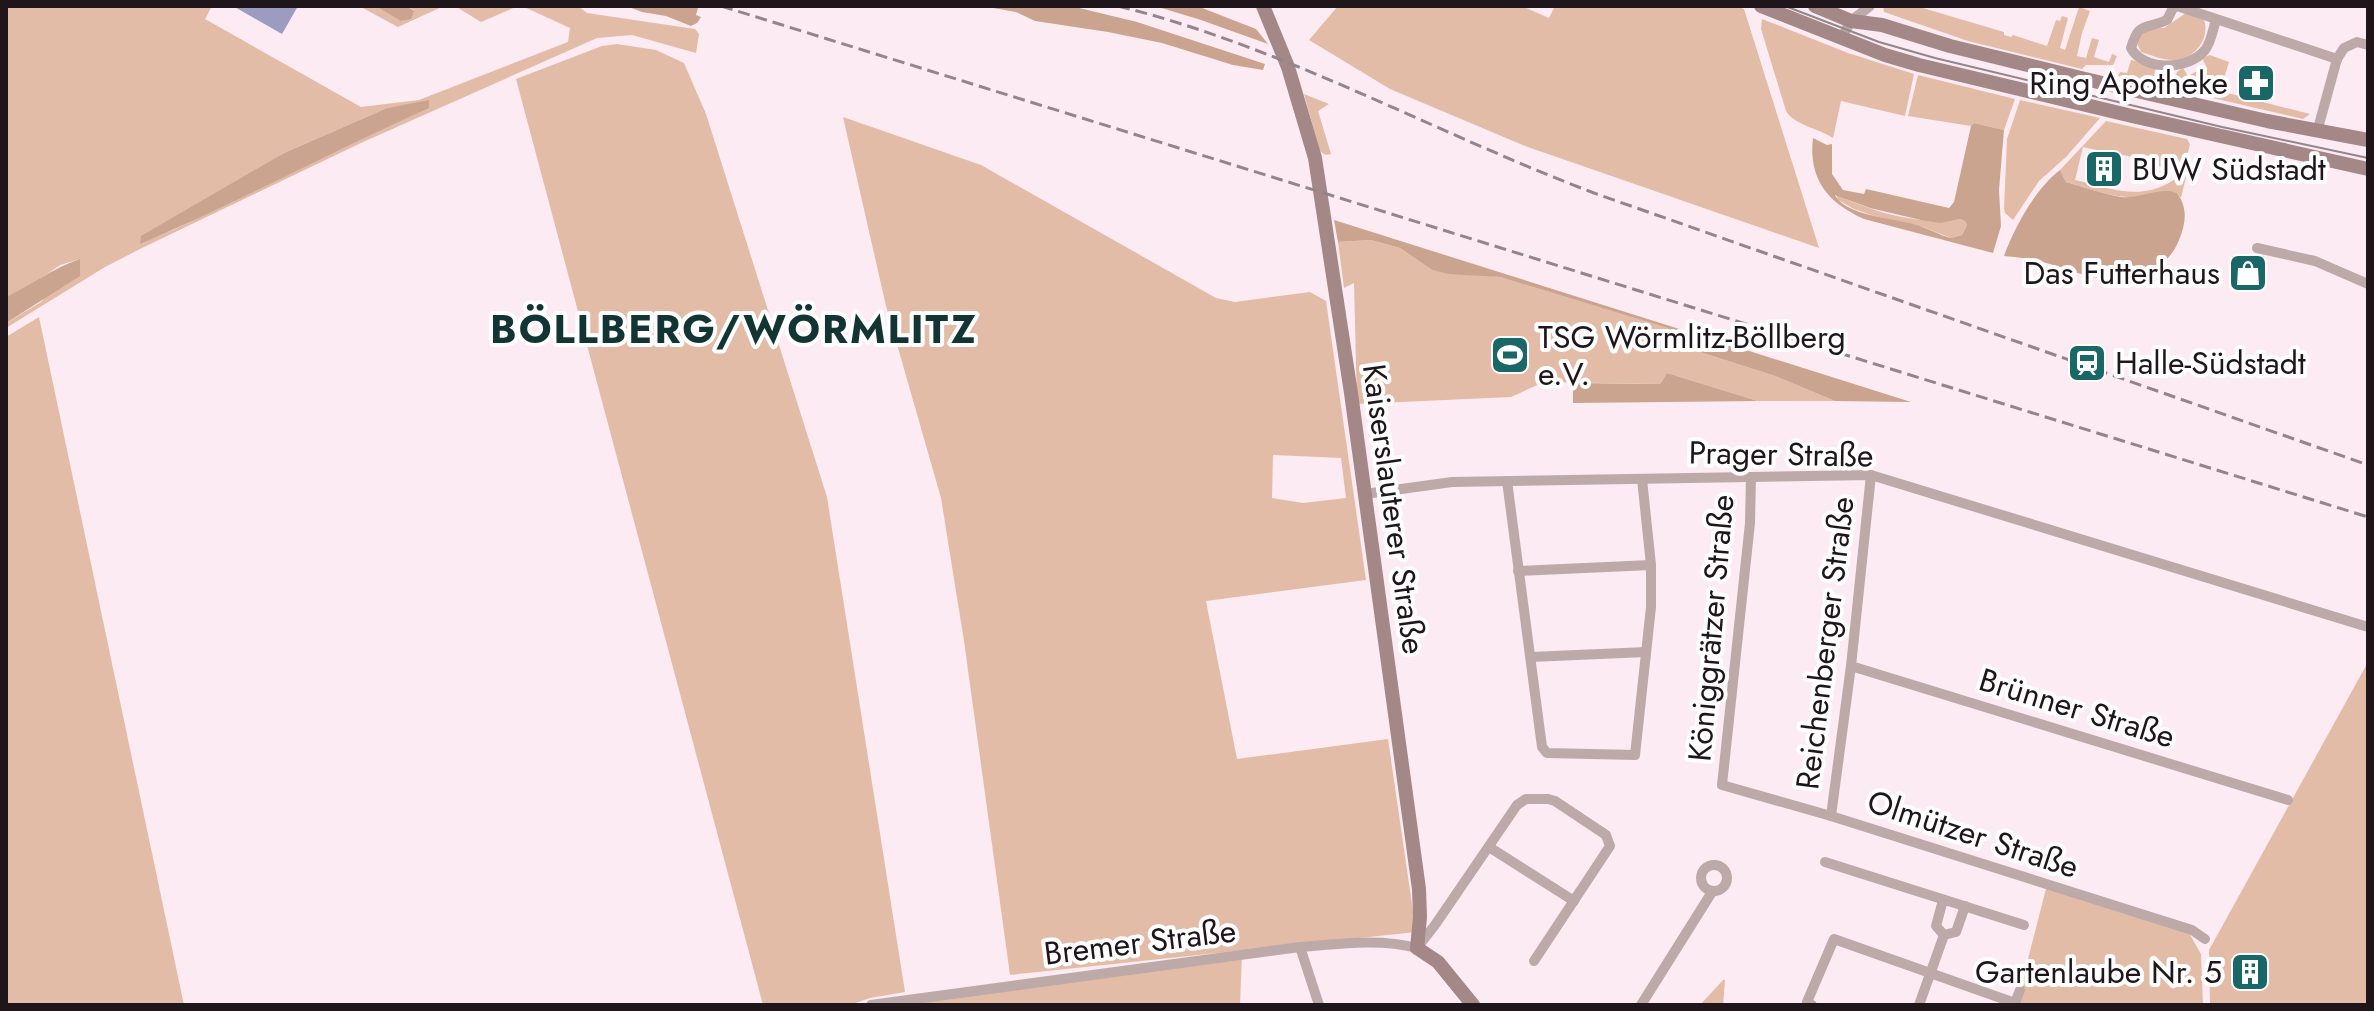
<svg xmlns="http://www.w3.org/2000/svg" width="2374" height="1011" font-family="Jost,sans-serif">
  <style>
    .green { fill: #e3bca8; fill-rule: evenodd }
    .forest { fill: #cba490; fill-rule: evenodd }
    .water { fill: #9c9bc0 }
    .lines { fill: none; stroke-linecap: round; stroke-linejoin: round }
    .street { stroke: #bea9a9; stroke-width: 10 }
    .secondary { stroke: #a48787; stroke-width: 14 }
    .tram { stroke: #92858c; stroke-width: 2 }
    .rail { stroke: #92858c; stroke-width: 3; stroke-dasharray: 12 6; stroke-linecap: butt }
    .labels { text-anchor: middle; stroke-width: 8; stroke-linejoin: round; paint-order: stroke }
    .poi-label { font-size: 32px; fill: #1f161b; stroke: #fefefe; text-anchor: end }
    .street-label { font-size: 32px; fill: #1f161b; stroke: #fefefe }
    .district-label { font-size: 40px; font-weight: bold; letter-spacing: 2px; fill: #123534; stroke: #fefefe }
  </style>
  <rect width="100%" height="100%" fill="#fcebf3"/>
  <g class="green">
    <path d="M6 6H212L205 19 361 107 419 100 568 42 570 28 522 6H578L587 13 695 29 699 34 696 53 632 35 597 38 363 142 142 248 105 267 6 328V323L41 302 80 259 60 265 29 287 6 297ZM429 101 292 173 173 230 140 243 284 153 387 108Z"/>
    <path d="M359 6 414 10 407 6H444L398 27Z"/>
    <path d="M455 6H518L481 22Z"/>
    <path d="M1338 6H1522L1549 18 1555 6H1737L1744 9 1819 248 1525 146 1390 89 1309 40Z"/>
    <path d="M1883 6H1916L2004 32V35L2011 37 2013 35 2047 46 2056 20 2060 21 2062 16 2068 18 2060 48 2065 50 2079 7 2090 11 2082 33 2077 56 2086 58 2092 38 2099 40 2094 57 2109 62 2112 54 2117 56 2113 65H2086L2082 69 1968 41 1884 12Z"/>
    <path d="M2186 13 2204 20C2211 40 2192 61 2173 60 2162 60 2151 55 2141 52L2136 41 2150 27 2164 28Z"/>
    <path d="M1762 19 1848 53 1914 74 1905 116 1841 101 1833 138C1818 128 1794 125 1786 111L1761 29Z"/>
    <path d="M617 44 656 50 684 63 706 114 827 497 905 992 870 998 849 1005H763L516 79 602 46Z"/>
    <path d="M2210 55 2229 62 2220 91 2310 114 2303 119 2118 76 2120 72 2127 73 2131 60 2156 66 2154 75 2174 80 2177 72 2183 68 2188 76 2206 66 2202 58Z"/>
    <path d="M1918 75 2015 99 2004 130 1974 123 1971 126 1908 116Z"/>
    <path d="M1304 94 1329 104 1318 111 1331 154C1326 156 1322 154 1319 149Z"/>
    <path d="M2020 100 2100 118 2066 157 2039 181 2013 220 2005 213 2004 209 2007 139Z"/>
    <path d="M843 117 981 165 1216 298 1235 302 1310 292 1326 301 1366 580 1206 601 1237 759 1388 739 1416 932 1010 975 964 641 941 498 886 306ZM1273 455 1341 458 1346 498 1303 503 1272 498Z"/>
    <path d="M2106 121 2187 139 2190 144C2183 182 2160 165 2135 158 2118 153 2100 151 2083 147L2075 180C2120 191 2149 204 2188 169L2181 198 2177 193C2160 189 2145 197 2127 197 2107 196 2085 187 2066 182L2060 170Z"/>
    <path d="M1836 194C1874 213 1918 225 1960 219L1965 221 1967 225 1962 235 1951 238 1923 227 1874 216 1854 209 1838 200Z"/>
    <path d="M1371 240 1400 248 1432 270 1500 277 1669 328 1675 344 1775 376 1835 401H1758L1667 373 1660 384 1544 382 1511 397 1357 404 1354 283 1344 288 1338 242Z"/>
    <path d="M39 317 184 1005H6V337Z"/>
    <path d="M2368 662V1005H2210L2209 950Z"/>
    <path d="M2047 885 2189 933 2201 954 2203 1005H2014L2020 990Z"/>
    <path d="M1242 955 1240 1005H871Z"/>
    <path d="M1723 980H1725L1723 1005H1700Z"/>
  </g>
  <g class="forest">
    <path d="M376 6H407L414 11 411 19 401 21Z"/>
    <path d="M626 6H691L698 8 696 15 701 17 697 23 691 26 666 16 642 12Z"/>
    <path d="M982 6H1071L1137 22 1265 64 1263 70 1233 65 1162 43 1108 32 1035 21 1016 12Z"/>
    <path d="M1155 6H1197L1256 29 1268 44 1201 20Z"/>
    <path d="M429 100V108C332 151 238 203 140 244L141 236 284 153 387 108Z"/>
    <path d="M1974 123 2004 130 1999 190 2001 226 1993 253 1864 219C1828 203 1808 179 1813 138L1827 145 1832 144V174L1843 190 1864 194 1866 189 1949 208 1954 202 1971 126ZM1835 195 1870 208 1921 220 1940 223 1960 219 1965 221 1967 225 1962 235 1951 238C1939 235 1928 228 1916 225 1895 218 1845 216 1835 195Z"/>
    <path d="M2060 170 2066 182C2084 187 2103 194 2121 197 2140 199 2161 186 2177 193 2188 208 2186 223 2179 240 2173 256 2160 268 2144 274 2105 289 2073 269 2035 260 2025 258 2014 257 2004 256 2014 228 2036 188 2060 170Z"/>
    <path d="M1334 220 1911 402 1835 401 1775 376 1675 344 1668 328 1500 277 1449 274 1432 270 1400 248 1371 240 1338 242Z"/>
    <path d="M80 259V276L6 323V297C32 285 53 268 80 259Z"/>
    <path d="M1667 373 1758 401 1573 403V383L1660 384Z"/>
  </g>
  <path class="water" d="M233 6H298L282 34Z"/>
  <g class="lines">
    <g class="street">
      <path d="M2174 6 2167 20C2145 30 2139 21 2131 48 2143 71 2188 71 2205 50 2211 43 2213 29 2216 20"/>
      <path d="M2177 6 2337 59 2344 48 2357 42 2368 45"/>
      <path d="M1842 37 1851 21 1870 6"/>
      <path d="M2317 132 2337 59"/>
      <path d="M2257 248 2315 261 2368 284"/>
      <path d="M1751 477 1750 523 1722 785 1831 816 2192 930 2205 939"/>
      <path d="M1507 481 1542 747 1547 753 1635 755 1651 607V565L1642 479"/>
      <path d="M1365 494 1452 482 1871 475 2368 627"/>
      <path d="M1518 571 1651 565"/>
      <path d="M1531 657 1646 652"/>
      <path d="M1851 666 2288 800"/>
      <path d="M1831 816 1851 666 1871 475"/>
      <path d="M1489 847 1574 901"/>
      <path d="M1825 862 2024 925"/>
      <circle cx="1714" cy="878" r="13"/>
      <path d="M1943 900 1936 926 1944 935"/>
      <path d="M1300 947 1319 1005"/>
      <path d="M871 1005 1300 947C1339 944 1379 938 1417 948L1435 925 1517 805 1526 799H1548L1555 801 1606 835 1610 846 1534 961"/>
      <path d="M1641 1005 1712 892"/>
      <path d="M1812 1005 1807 1002 1834 939 2015 1003 2020 990"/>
      <path d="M1919 1005 1944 935 1956 932 1965 906"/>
    </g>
    <g class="secondary">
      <path d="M1263 6 1288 67 1315 158 1351 393 1419 889 1420 917 1417 948 1438 962 1473 1005"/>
      <path d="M1761 6 1885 55 1919 65 2132 116 2368 169"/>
      <path d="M1815 6 1851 21 1882 25 1950 46 2085 79 2267 121 2368 140"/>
    </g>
    <path class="tram" d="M1785 6 1879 42 1935 58 2222 127 2368 158"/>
    <g class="rail">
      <path d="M721 6 2368 517"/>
      <path d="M1118 6C1284 47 1435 133 1594 193L2368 465"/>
    </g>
  </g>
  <defs>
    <symbol id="pharmacy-square" viewBox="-11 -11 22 22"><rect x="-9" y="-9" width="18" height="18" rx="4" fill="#1a6767" stroke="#fefefe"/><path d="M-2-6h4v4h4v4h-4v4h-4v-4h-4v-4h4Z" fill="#fff"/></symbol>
    <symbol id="building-square" viewBox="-11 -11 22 22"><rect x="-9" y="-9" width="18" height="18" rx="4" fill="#1a6767" stroke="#fefefe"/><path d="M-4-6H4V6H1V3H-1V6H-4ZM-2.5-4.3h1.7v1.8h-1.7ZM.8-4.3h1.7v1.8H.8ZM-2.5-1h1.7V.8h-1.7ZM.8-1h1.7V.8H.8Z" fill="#fff"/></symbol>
    <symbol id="shop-square" viewBox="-11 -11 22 22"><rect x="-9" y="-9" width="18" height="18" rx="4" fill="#1a6767" stroke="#fefefe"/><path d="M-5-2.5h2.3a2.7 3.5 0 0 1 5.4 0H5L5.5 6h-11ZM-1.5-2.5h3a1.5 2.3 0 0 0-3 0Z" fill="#fff"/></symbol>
    <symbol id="stadium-square" viewBox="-11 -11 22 22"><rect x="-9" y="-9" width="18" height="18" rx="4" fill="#1a6767" stroke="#fefefe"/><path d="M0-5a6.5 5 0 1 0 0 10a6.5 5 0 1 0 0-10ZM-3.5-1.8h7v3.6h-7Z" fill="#fff"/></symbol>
    <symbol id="station-square" viewBox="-11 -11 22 22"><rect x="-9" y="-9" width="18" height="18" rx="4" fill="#1a6767" stroke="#fefefe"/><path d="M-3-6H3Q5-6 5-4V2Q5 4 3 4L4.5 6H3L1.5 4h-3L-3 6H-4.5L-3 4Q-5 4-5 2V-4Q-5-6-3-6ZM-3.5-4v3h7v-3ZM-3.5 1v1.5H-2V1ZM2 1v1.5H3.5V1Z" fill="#fff"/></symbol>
  </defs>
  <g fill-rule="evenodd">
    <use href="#pharmacy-square" x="2234" y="61" width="44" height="44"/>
    <use href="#building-square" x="2082" y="147" width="44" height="44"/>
    <use href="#shop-square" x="2226" y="251" width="44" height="44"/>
    <use href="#stadium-square" x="1488" y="333" width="44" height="44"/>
    <use href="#station-square" x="2065" y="341" width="44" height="44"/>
    <use href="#building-square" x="2228" y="950" width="44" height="44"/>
  </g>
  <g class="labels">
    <g class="poi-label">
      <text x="2228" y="94">Ring Apotheke</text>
      <text x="2132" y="180" text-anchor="start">BUW Südstadt</text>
      <text x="2220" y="284">Das Futterhaus</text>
      <text x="1538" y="348" text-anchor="start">TSG Wörmlitz-Böllberg<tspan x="1538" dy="37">e.V.</tspan></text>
      <text x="2115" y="374" text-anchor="start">Halle-Südstadt</text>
      <text x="2222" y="983">Gartenlaube Nr. 5</text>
    </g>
    <g class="street-label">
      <text transform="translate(1781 454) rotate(1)" y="11">Prager Straße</text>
      <text transform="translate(1394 509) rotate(82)" y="11">Kaiserslauterer Straße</text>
      <text transform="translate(1711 628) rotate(-85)" y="11">Königgrätzer Straße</text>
      <text transform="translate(1825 643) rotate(-83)" y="11">Reichenberger Straße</text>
      <text transform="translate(2077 708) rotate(17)" y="11">Brünner Straße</text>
      <text transform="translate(1973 834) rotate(18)" y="11">Olmützer Straße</text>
      <text transform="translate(1140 942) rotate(-7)" y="11">Bremer Straße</text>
    </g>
    <g class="district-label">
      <text x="734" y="343">BÖLLBERG/WÖRMLITZ</text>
    </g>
  </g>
  <rect width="2374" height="1011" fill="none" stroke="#1f161b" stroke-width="16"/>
</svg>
